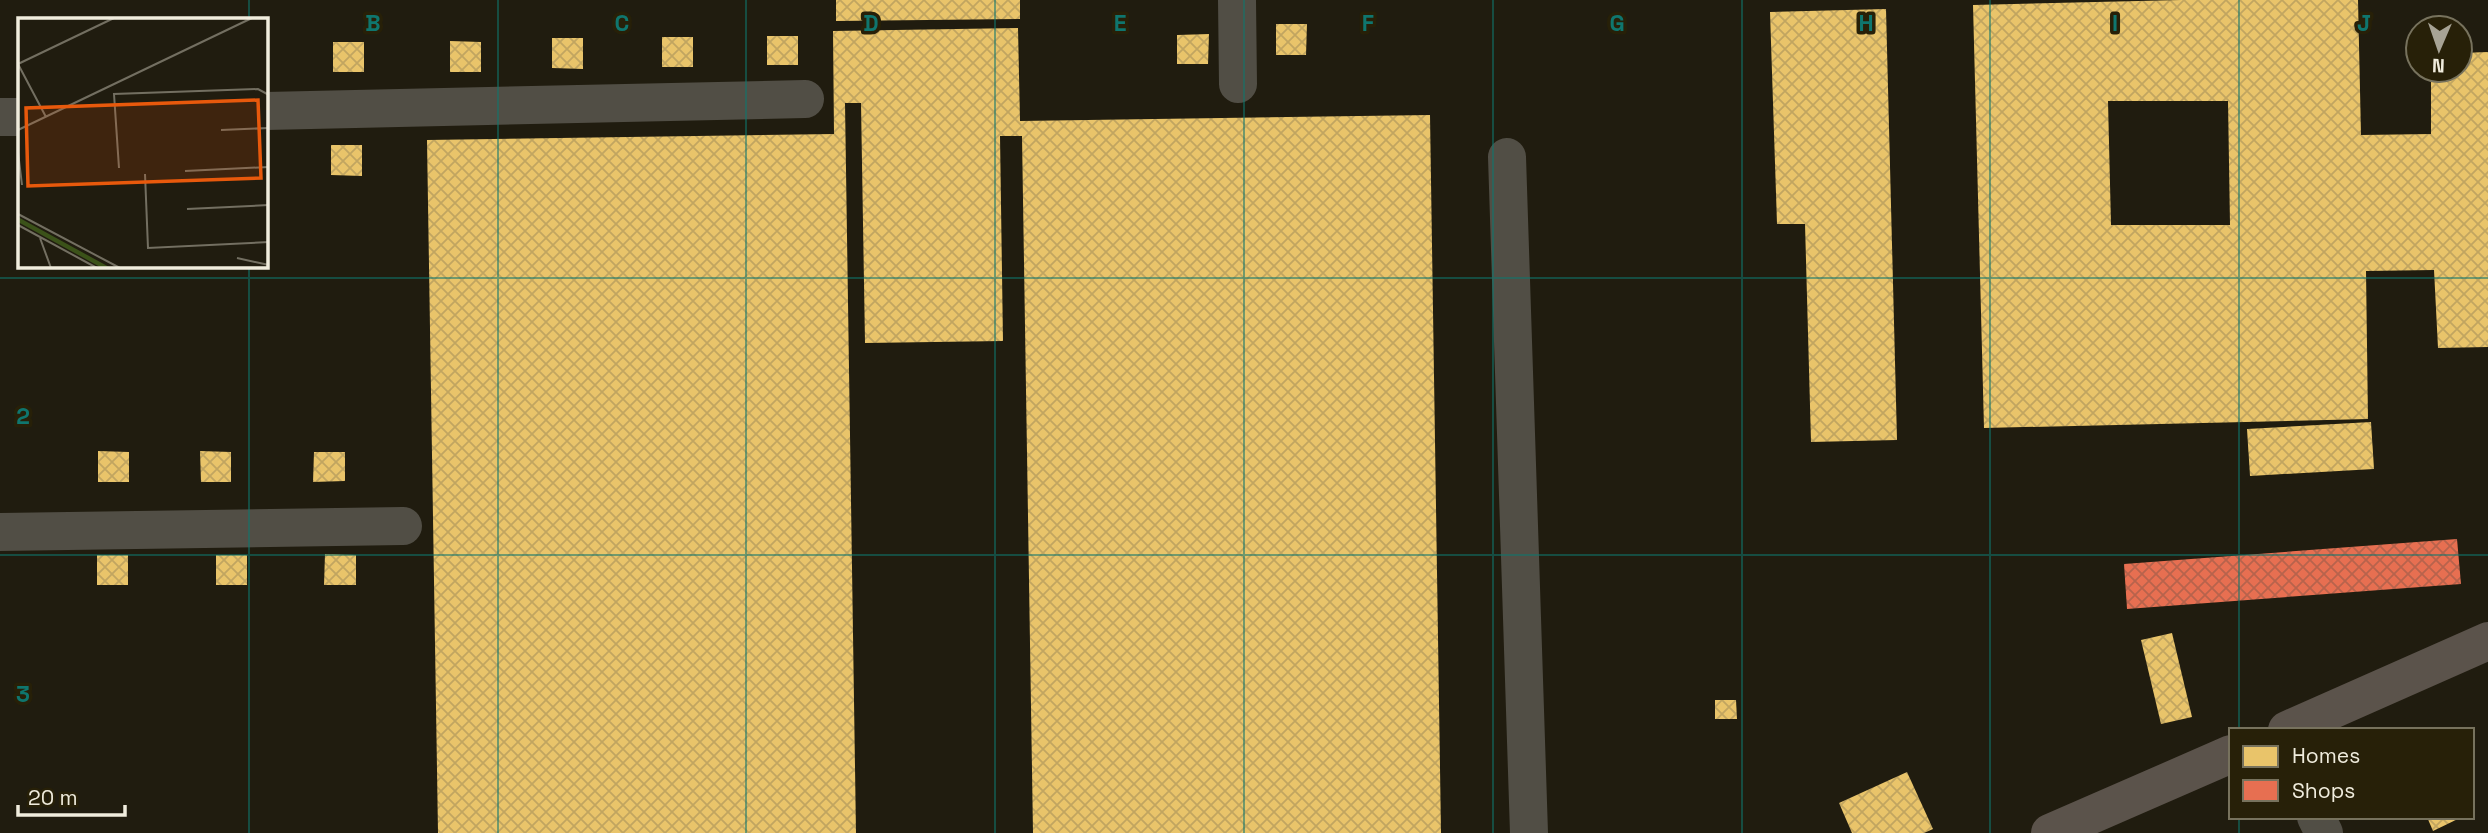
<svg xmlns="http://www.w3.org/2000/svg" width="2488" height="833" font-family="'Space Grotesk',sans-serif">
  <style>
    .homes { fill: url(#homes-cross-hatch); fill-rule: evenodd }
    .shops { fill: url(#shops-cross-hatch) }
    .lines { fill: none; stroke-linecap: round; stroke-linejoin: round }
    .minor { stroke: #514e45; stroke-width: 38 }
    .major { stroke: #5b534b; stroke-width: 38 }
    .grid { fill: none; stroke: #0f766e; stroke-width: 2; stroke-opacity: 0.55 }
    .inset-road { fill: none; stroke: #736f61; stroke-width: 2 }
    .view { fill: #e8590c; fill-opacity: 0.15; stroke: #e8590c; stroke-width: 3.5 }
    .inset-edge { fill: none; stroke: #f0ecdd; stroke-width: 3.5 }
    .grid-label { font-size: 23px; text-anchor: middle; font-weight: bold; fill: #0f766e; stroke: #272008; stroke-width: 7; stroke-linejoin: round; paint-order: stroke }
  </style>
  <defs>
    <pattern id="homes-cross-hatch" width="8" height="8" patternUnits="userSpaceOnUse" patternTransform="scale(1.75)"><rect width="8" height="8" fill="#e9c46a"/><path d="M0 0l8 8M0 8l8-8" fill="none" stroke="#c1a560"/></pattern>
    <pattern id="shops-cross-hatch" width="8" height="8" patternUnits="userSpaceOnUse" patternTransform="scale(1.75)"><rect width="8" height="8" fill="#e76f51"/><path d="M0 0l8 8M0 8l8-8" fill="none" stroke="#b7634c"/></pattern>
  </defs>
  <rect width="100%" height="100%" fill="#201c0f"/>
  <g class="homes">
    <path d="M836 0H1020V19L836 21Z"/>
    <path d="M2181 0H2358L2361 135 2431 134V70H2460V53L2488 52V347L2438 348 2434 270 2366 271 2368 419 1984 428 1973 5ZM2108 101H2228L2230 225H2111Z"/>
    <path d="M1886 9 1897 440 1811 442 1805 224H1777L1770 12Z"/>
    <path d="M1276 24H1307L1306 55H1276Z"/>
    <path d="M1018 28 1020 121 1430 115 1441 833H1033L1022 136H1000L1003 341 865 343 861 103H845L856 833H438L427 140 834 134 833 31Z"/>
    <path d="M1209 34 1208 64H1177V35Z"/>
    <rect x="767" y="36" width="31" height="29"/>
    <rect x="662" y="37" width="31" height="30"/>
    <path d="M552 38H583V69L552 68Z"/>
    <path d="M450 41 481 42V72H450Z"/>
    <rect x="333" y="42" width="31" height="30"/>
    <path d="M331 145H362V176L331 175Z"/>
    <path d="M2371 422 2374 469 2250 476 2247 429Z"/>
    <path d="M98 451 129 452V482H98Z"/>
    <path d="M200 451 231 452V482H201Z"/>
    <path d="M314 452H345V481L313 482Z"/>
    <path d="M325 554 356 555V585H324Z"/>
    <rect x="97" y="555" width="31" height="30"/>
    <rect x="216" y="555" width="31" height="30"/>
    <path d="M2172 633 2192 717 2161 724 2141 640Z"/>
    <path d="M1715 700H1736L1737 719H1715Z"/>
    <path d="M1907 772 1933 829 1924 833H1852L1839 803Z"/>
    <path d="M2427 817H2462L2433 831Z"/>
  </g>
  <path class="shops" d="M2457 539 2461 584 2127 609 2124 564Z"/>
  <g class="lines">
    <g class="minor">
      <path d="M1237 0 1238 84"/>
      <path d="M266 111 805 99"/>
      <path d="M0 117H19"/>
      <path d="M1507 157 1529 833"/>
      <path d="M0 532 403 526"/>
      <path d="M2316 817 2324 833"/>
    </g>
    <g class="major">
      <path d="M2287 730 2488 641"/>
      <path d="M2050 833 2231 754"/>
    </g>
  </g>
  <path class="grid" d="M249 0V19M498 0V833M746 0V833M995 0V833M1244 0V833M1493 0V833M1742 0V833M1990 0V833M2239 0V730M249 266V833M0 278H2488M0 555H2488M2239 817V833"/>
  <g transform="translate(18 18)">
    <rect width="250" height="250" fill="#201c0f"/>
    <path d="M0 199 93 250H84L0 204Z" fill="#3b5219"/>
    <path class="inset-road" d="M0 46 96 0M0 46 28 99M0 112 234 0M203 112 251 110M0 134 4 167M101 150 96 76 240 71 251 77M167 153 251 149M127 156 130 230 251 224M169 191 251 187M0 196 102 250M0 207 79 250M22 220 33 250M219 240 251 247"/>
    <path class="view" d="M240 82 243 160 10 168 8 90Z"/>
    <rect width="250" height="250" class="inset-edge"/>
  </g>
  <g class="grid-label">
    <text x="373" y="31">B</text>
    <text x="622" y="31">C</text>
    <text x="871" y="31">D</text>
    <text x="1120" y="31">E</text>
    <text x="1368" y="31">F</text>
    <text x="1617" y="31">G</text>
    <text x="1866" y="31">H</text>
    <text x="2115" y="31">I</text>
    <text x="2364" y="31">J</text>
    <text x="23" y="424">2</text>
    <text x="23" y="702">3</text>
  </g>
  <rect x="2229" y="728" width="245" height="91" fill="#272008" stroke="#77725d" stroke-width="2"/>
  <rect x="2243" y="746" width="35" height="21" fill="#e9c46a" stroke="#77725d" stroke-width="2"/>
  <text x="2292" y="763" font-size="21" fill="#f0ecdd">Homes</text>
  <rect x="2243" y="780" width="35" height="21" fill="#e76f51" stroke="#77725d" stroke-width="2"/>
  <text x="2292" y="798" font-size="21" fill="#f0ecdd">Shops</text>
  <g transform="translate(2439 49) rotate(182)"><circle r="33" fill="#272008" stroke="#77725d" stroke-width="2"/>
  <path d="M0-5L12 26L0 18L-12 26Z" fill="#a7a395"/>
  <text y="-10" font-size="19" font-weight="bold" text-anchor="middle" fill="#f0ecdd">N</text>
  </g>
  <path d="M18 805v10h107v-10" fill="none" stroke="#f0ecdd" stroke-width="3.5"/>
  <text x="28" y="805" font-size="21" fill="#f0ecdd" stroke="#272008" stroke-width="5" paint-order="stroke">20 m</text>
</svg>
